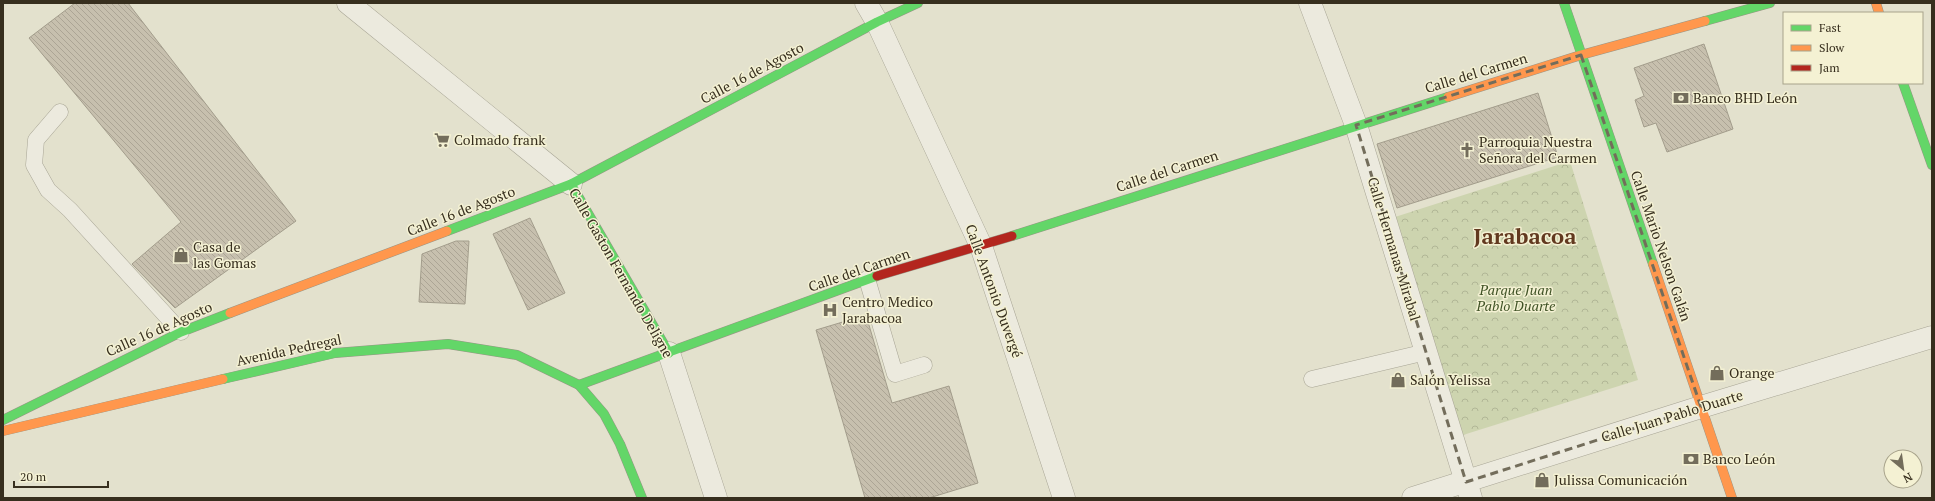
<svg xmlns="http://www.w3.org/2000/svg" width="1935" height="501" font-family="'PT Serif',serif">
  <style>
    .park { fill: url(#park-crowns) }
    .building { fill: url(#building-back-hatch); stroke: #a39d8c }
    .lines { fill: none; stroke-linecap: round; stroke-linejoin: round }
    .lane-casing { stroke: #a8a595; stroke-width: 17 }
    .street-casing { stroke: #a8a595; stroke-width: 23 }
    .fast-casing { stroke: #989586; stroke-width: 10 }
    .slow-casing { stroke: #989586; stroke-width: 10 }
    .jam-casing { stroke: #989586; stroke-width: 10 }
    .lane { stroke: #eceade; stroke-width: 16 }
    .street { stroke: #eceade; stroke-width: 22 }
    .fast { stroke: #63d668; stroke-width: 9 }
    .slow { stroke: #ff974d; stroke-width: 9 }
    .jam { stroke: #b3261e; stroke-width: 9 }
    .marked { fill: none; stroke: #736d5b; stroke-width: 3; stroke-dasharray: 8 5; stroke-linejoin: round }
    .labels { text-anchor: middle; stroke-width: 3; stroke-linejoin: round; paint-order: stroke }
    .street-label { font-size: 14px; fill: #372f1e; stroke: #f4f1d3 }
    .poi-label { font-size: 14px; fill: #372f1e; stroke: #f4f1d3; text-anchor: start }
    .park-label { font-size: 14px; font-style: italic; fill: #3f5225; stroke: #f4f1d3 }
    .town-label { font-size: 22px; font-weight: bold; fill: #62391f; stroke: #f4f1d3 }
  </style>
  <defs>
    <pattern id="park-crowns" width="20" height="18" patternUnits="userSpaceOnUse"><rect width="20" height="18" fill="#cdd4af"/><path d="M2 6a3 3 0 1 1 6 0M12 15a3 3 0 1 1 6 0" fill="none" stroke="#b1b696"/></pattern>
    <pattern id="building-back-hatch" width="6" height="6" patternUnits="userSpaceOnUse"><rect width="6" height="6" fill="#c7c0ae"/><path d="M-1 5l2 2M0 0l6 6M5-1l2 2" fill="none" stroke="#aca595"/></pattern>
  </defs>
  <rect width="100%" height="100%" fill="#e3e1cd"/>
  <path class="park" d="M1570 161 1638 380 1463 435 1395 217Z"/>
  <g class="building">
    <path d="M75 3H128L296 221 175 308 132 264 181 222 29 38Z"/>
    <path d="M1704 44 1733 129 1667 152 1656 123 1644 127 1635 100 1644 96 1634 68Z"/>
    <path d="M1538 93 1558 157 1397 208 1377 144Z"/>
    <path d="M530 218 565 293 528 310 493 234Z"/>
    <path d="M456 241H469L465 304 419 302 422 254Z"/>
    <path d="M866 315 892 403 949 386 978 483 929 498H865L816 330Z"/>
  </g>
  <g class="lines">
    <defs>
      <g id="lane">
        <path d="M60 112 36 140 34 165 48 190 70 210 181 332"/>
        <path d="M867 279 895 374 924 365"/>
        <path d="M1312 379 1426 352"/>
      </g>
      <g id="street">
        <path d="M348 3 571 184"/>
        <path d="M866 3 877 22 981 246 1064 498"/>
        <path d="M1310 3 1356 125 1471 498"/>
        <path d="M669 353 716 498"/>
        <path d="M1413 498 1701 407 1932 337"/>
      </g>
      <g id="fast">
        <path d="M1564 3 1653 264"/>
        <path d="M1705 21 1770 3"/>
        <path d="M1903 83 1932 165"/>
        <path d="M571 184 669 353"/>
        <path d="M447 231 571 184 877 22 918 3"/>
        <path d="M1012 236 1448 97"/>
        <path d="M223 379 335 353 448 344 517 355 579 385 604 414 620 444 642 498"/>
        <path d="M579 385 877 276"/>
        <path d="M3 420 181 332 230 313"/>
      </g>
      <g id="slow">
        <path d="M1876 3 1879 13"/>
        <path d="M1448 97 1581 55 1705 21"/>
        <path d="M1653 264 1732 498"/>
        <path d="M230 313 447 231"/>
        <path d="M3 431 223 379"/>
      </g>
      <path id="jam" d="M877 276 1012 236"/>
    </defs>
    <use href="#lane" class="lane-casing"/>
    <use href="#street" class="street-casing"/>
    <use href="#fast" class="fast-casing"/>
    <use href="#slow" class="slow-casing"/>
    <use href="#jam" class="jam-casing"/>
    <use href="#lane" class="lane"/>
    <use href="#street" class="street"/>
    <use href="#fast" class="fast"/>
    <use href="#slow" class="slow"/>
    <use href="#jam" class="jam"/>
  </g>
  <path class="marked" d="M1581 55 1701 407 1466 482 1356 125Z"/>
  <defs>
    <symbol id="bank-bare" viewBox="-9 -9 18 18"><path d="M-6-4H6V4H-6ZM0-2.3a2.3 2.3 0 1 0 0 4.6a2.3 2.3 0 1 0 0-4.6Z" fill="#736d5b" stroke="#f4f1d3" stroke-width="2.5" paint-order="stroke"/></symbol>
    <symbol id="supermarket-bare" viewBox="-9 -9 18 18"><path d="M-6-5.5h2.5l.6 2H6L4.5 2H-2.5L-4.4-4H-6ZM-1.5 3.2a1.3 1.3 0 1 0 .1 0ZM3 3.2a1.3 1.3 0 1 0 .1 0Z" fill="#736d5b" stroke="#f4f1d3" stroke-width="2.5" paint-order="stroke"/></symbol>
    <symbol id="church-bare" viewBox="-9 -9 18 18"><path d="M-1.2-6h2.4v3.5h3.3v2.4h-3.3V6h-2.4V-.1h-3.3v-2.4h3.3Z" fill="#736d5b" stroke="#f4f1d3" stroke-width="2.5" paint-order="stroke"/></symbol>
    <symbol id="shop-bare" viewBox="-9 -9 18 18"><path d="M-5-2.5h2.3a2.7 3.5 0 0 1 5.4 0H5L5.5 6h-11ZM-1.5-2.5h3a1.5 2.3 0 0 0-3 0Z" fill="#736d5b" stroke="#f4f1d3" stroke-width="2.5" paint-order="stroke"/></symbol>
    <symbol id="hospital-bare" viewBox="-9 -9 18 18"><path d="M-5-5h3v3.5h4V-5h3V5h-3V1.5h-4V5h-3Z" fill="#736d5b" stroke="#f4f1d3" stroke-width="2.5" paint-order="stroke"/></symbol>
  </defs>
  <g fill-rule="evenodd">
    <use href="#bank-bare" x="1670" y="87" width="22" height="22"/>
    <use href="#supermarket-bare" x="431" y="129" width="22" height="22"/>
    <use href="#church-bare" x="1456" y="139" width="22" height="22"/>
    <use href="#shop-bare" x="170" y="244" width="22" height="22"/>
    <use href="#hospital-bare" x="819" y="299" width="22" height="22"/>
    <use href="#shop-bare" x="1706" y="362" width="22" height="22"/>
    <use href="#shop-bare" x="1387" y="369" width="22" height="22"/>
    <use href="#bank-bare" x="1680" y="448" width="22" height="22"/>
    <use href="#shop-bare" x="1531" y="469" width="22" height="22"/>
  </g>
  <g class="labels">
    <g class="street-label">
      <text transform="translate(752 73) rotate(-28)" y="5">Calle 16 de Agosto</text>
      <text transform="translate(1476 73) rotate(-17)" y="5">Calle del Carmen</text>
      <text transform="translate(1167 171) rotate(-18)" y="5">Calle del Carmen</text>
      <text transform="translate(461 211) rotate(-21)" y="5">Calle 16 de Agosto</text>
      <text transform="translate(1661 246) rotate(71)" y="5">Calle Mario Nelson Galán</text>
      <text transform="translate(1394 249) rotate(73)" y="5">Calle Hermanas Mirabal</text>
      <text transform="translate(859 270) rotate(-19)" y="5">Calle del Carmen</text>
      <text transform="translate(621 273) rotate(60)" y="5">Calle Gaston Fernando Deligne</text>
      <text transform="translate(994 291) rotate(70)" y="5">Calle Antonio Duvergé</text>
      <text transform="translate(159 329) rotate(-24)" y="5">Calle 16 de Agosto</text>
      <text transform="translate(289 350) rotate(-12)" y="5">Avenida Pedregal</text>
      <text transform="translate(1672 416) rotate(-17)" y="5">Calle Juan Pablo Duarte</text>
    </g>
    <g class="poi-label">
      <text x="1693" y="103">Banco BHD León</text>
      <text x="454" y="145">Colmado frank</text>
      <text x="1479" y="147">Parroquia Nuestra<tspan x="1479" dy="16">Señora del Carmen</tspan></text>
      <text x="193" y="252">Casa de<tspan x="193" dy="16">las Gomas</tspan></text>
      <text x="842" y="307">Centro Medico<tspan x="842" dy="16">Jarabacoa</tspan></text>
      <text x="1729" y="378">Orange</text>
      <text x="1410" y="385">Salón Yelissa</text>
      <text x="1703" y="464">Banco León</text>
      <text x="1554" y="485">Julissa Comunicación</text>
    </g>
    <g class="park-label">
      <text x="1516" y="295">Parque Juan<tspan x="1516" dy="16">Pablo Duarte</tspan></text>
    </g>
    <g class="town-label">
      <text x="1525" y="244">Jarabacoa</text>
    </g>
  </g>
  <rect width="1935" height="501" fill="none" stroke="#372f1e" stroke-width="8"/>
  <rect x="1783" y="12" width="140" height="72" fill="#f4f1d3" stroke="#a8a38b"/>
  <rect x="1791" y="25" width="20" height="6" fill="#63d668" stroke="#a8a38b"/>
  <text x="1819" y="32" font-size="12" fill="#372f1e">Fast</text>
  <rect x="1791" y="45" width="20" height="6" fill="#ff974d" stroke="#a8a38b"/>
  <text x="1819" y="52" font-size="12" fill="#372f1e">Slow</text>
  <rect x="1791" y="65" width="20" height="6" fill="#b3261e" stroke="#a8a38b"/>
  <text x="1819" y="72" font-size="12" fill="#372f1e">Jam</text>
  <g transform="translate(1903 469) rotate(151)"><circle r="19" fill="#f4f1d3" stroke="#a8a38b"/>
  <path d="M0-3L7 15L0 10L-7 15Z" fill="#736d5b"/>
  <text y="-6" font-size="11" font-weight="bold" text-anchor="middle" fill="#372f1e">N</text>
  </g>
  <path d="M14 481v6h94v-6" fill="none" stroke="#372f1e" stroke-width="2"/>
  <text x="20" y="481" font-size="12" fill="#372f1e" stroke="#f4f1d3" stroke-width="3" paint-order="stroke">20 m</text>
</svg>
